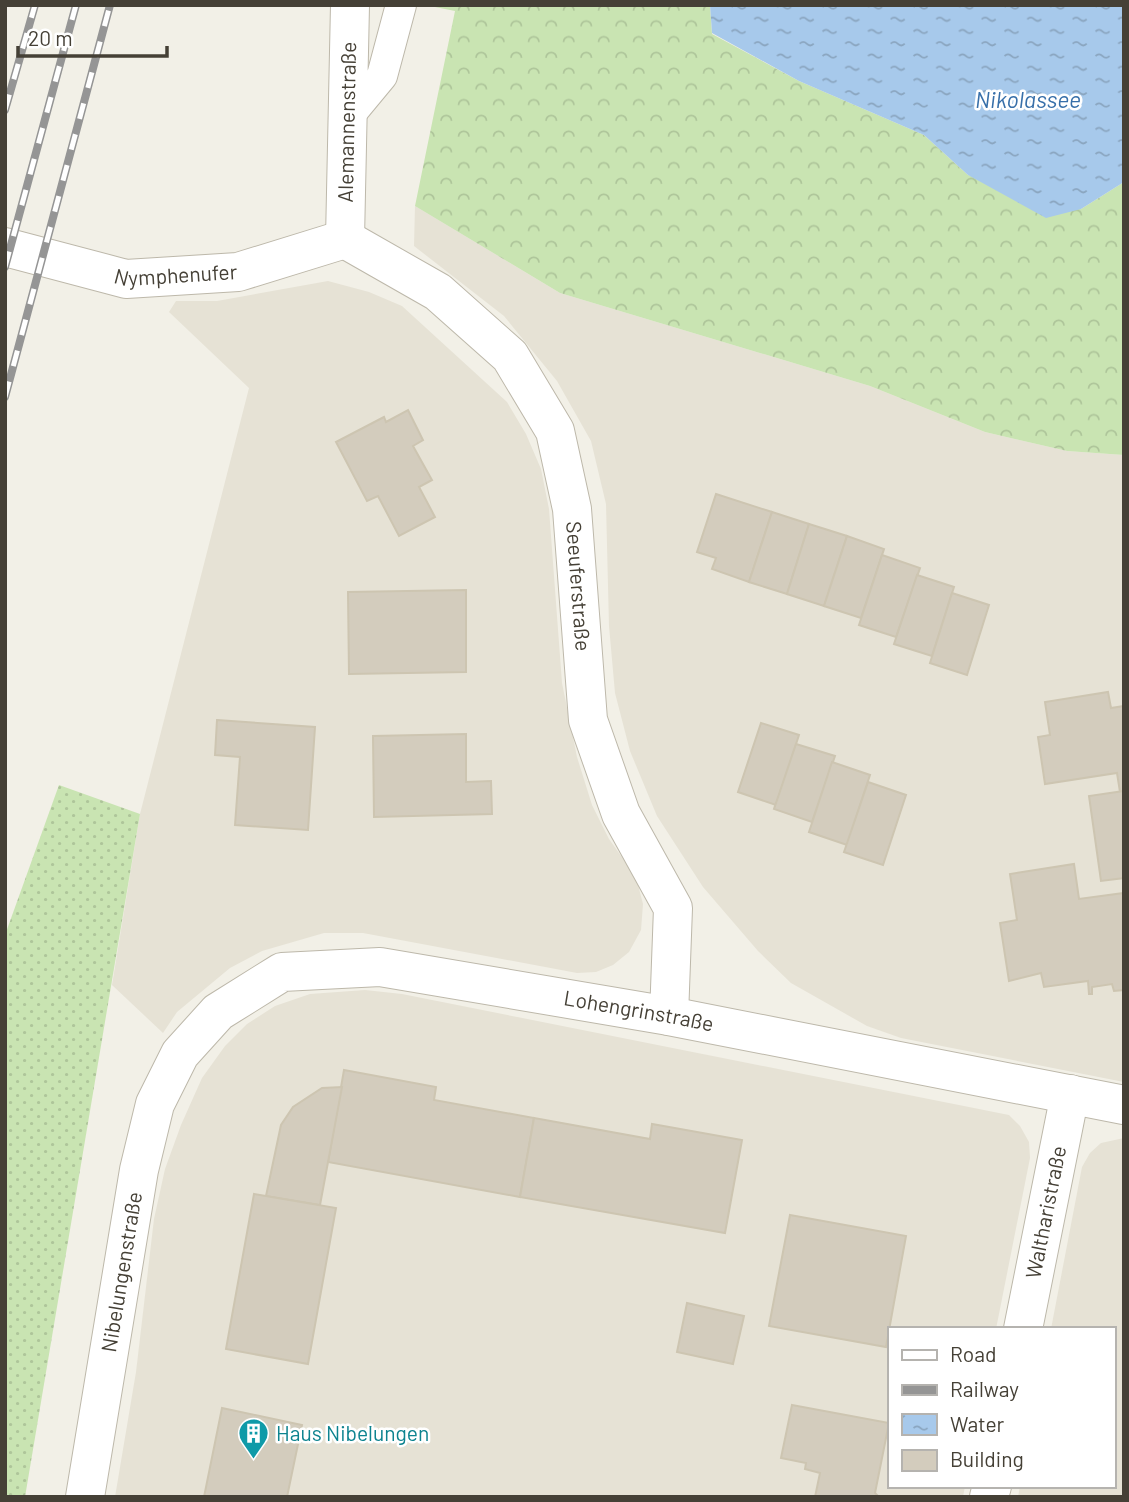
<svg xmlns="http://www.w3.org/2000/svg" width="1129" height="1502" font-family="Barlow,sans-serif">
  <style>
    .residential { fill: #e6e2d5 }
    .forest { fill: url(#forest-crowns) }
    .garden { fill: url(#garden-dots) }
    .water { fill: url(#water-ripples) }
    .building { fill: #d3ccbd; stroke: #cdc5b1; stroke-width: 2 }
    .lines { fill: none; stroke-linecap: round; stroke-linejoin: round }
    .lane-casing { stroke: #bdb8aa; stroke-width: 32 }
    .street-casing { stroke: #bdb8aa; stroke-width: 40 }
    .lane { stroke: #fff; stroke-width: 30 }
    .street { stroke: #fff; stroke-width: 38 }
    .rail-casing { stroke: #959595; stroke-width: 8 }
    .rail { stroke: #fff; stroke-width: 5; stroke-dasharray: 16; stroke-linecap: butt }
    .labels { text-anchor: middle; stroke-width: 5; stroke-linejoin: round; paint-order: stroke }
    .street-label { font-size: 21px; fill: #454036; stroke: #fff }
    .culture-label { font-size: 21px; fill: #0d838f; stroke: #fff; text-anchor: start }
    .water-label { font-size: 23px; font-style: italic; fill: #376fa9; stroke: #fff }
  </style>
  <defs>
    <pattern id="forest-crowns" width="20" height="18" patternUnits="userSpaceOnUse" patternTransform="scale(1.75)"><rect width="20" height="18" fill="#c9e4b2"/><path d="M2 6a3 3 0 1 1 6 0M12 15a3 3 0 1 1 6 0" fill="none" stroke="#aec59a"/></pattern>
    <pattern id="garden-dots" width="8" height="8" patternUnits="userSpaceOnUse" patternTransform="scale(1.75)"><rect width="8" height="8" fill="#c9e4b2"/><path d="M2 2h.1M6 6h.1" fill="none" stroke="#aec59a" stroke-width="1.8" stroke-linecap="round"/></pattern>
    <pattern id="water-ripples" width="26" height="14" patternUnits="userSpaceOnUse" patternTransform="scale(1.75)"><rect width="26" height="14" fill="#a7c9eb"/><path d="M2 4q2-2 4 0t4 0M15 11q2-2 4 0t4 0" fill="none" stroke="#8aa5bf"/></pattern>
  </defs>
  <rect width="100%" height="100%" fill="#f2f0e7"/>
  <g class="residential">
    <path d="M415 206 560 293 870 386 985 432 1067 451 1124 455V1082L901 1038 867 1026 791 983 758 951 703 887 657 816 630 751 615 693 609 626 606 504 591 441 557 381 504 316 414 246Z"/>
    <path d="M328 281 369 292 402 306 507 402 526 434 541 469 549 509 562 683 577 757 592 805 609 839 636 877 643 904 641 930 629 952 613 965 596 972 577 973 363 933H324L262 951 230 968 177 1012 163 1033 112 985 140 814 249 388 169 312 176 301H217Z"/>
    <path d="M365 990 402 994 1009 1115 1020 1126 1029 1142 1030 1158 996 1329H889V1486H965L963 1497H115L136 1372 154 1219 165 1169 181 1125 202 1078 225 1046 247 1024 275 1006 310 994Z"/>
    <path d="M1124 1138V1497H1018L1020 1486H1113V1329H1051L1082 1167 1090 1153 1101 1143Z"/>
  </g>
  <path class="forest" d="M425 5H710L712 34 799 81 924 135 968 175 1081 209 1124 182V455L1067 451 985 432 870 386 560 293 415 206 455 11Z"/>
  <path class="garden" d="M59 785 140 814 25 1497H5V935Z"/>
  <path class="water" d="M710 5H1124V182L1081 209 1046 218 968 175 924 135 799 81 712 33Z"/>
  <g class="building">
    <path d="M408 410 423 440 413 446 432 480 419 487 435 517 399 536 378 496 367 501 336 442 384 417 386 422Z"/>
    <path d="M716 494 772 512 749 582 712 569 716 558 697 552Z"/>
    <path d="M772 512 809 524 787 594 749 582Z"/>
    <path d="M809 524 847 536 824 606 787 594Z"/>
    <path d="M847 536 884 549 861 618 824 606Z"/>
    <path d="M882 555 920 568 896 637 859 625Z"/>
    <path d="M917 575 954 587 932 656 894 644Z"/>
    <path d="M466 590V672L349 674 348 592Z"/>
    <path d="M952 593 989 605 967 675 930 663Z"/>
    <path d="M1108 692 1111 708 1124 706V791L1120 792 1117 773 1045 784 1038 737 1050 735 1045 702Z"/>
    <path d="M217 720 315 727 308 830 235 825 240 757 215 755Z"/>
    <path d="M761 723 799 735 776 805 738 792Z"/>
    <path d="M466 734V782L491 781 492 814 374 817 373 736Z"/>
    <path d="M796 744 835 756 812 822 774 809Z"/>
    <path d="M832 762 870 775 847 845 809 832Z"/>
    <path d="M868 782 906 795 883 865 844 852Z"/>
    <path d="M1124 791V878L1101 881 1089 796Z"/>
    <path d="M1074 864 1079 899 1124 893V990L1114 991 1112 984 1092 987V994H1089L1088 981 1044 987 1041 973 1009 981 1000 923 1017 920 1010 874Z"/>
    <path d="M344 1070 436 1087 434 1100 534 1118 520 1197 328 1162Z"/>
    <path d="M342 1087 320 1205 266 1196 281 1125 293 1107 322 1088Z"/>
    <path d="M534 1118 650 1139 652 1124 742 1140 725 1233 520 1197Z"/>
    <path d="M254 1194 336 1208 308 1364 226 1349Z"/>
    <path d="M790 1215 906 1236 886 1347 769 1326Z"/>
    <path d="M687 1303 744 1316 733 1364 677 1352Z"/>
    <path d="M792 1405 889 1423 875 1493 879 1497H815L820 1473 805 1469 806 1463 781 1458Z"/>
    <path d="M222 1408 302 1425 287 1497H204Z"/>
  </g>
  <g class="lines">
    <defs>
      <path id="lane" d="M348 117 382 76 401 5"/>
      <g id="street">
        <path id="s1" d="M345 239 438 292 510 356 555 431 572 509 588 720 621 814 673 908 669 1016"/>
        <path id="s2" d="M345 239 350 5"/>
        <path id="s3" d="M5 247 126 279 238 272 345 239"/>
        <path id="s4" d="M1023 1329 1070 1094"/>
        <path id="s5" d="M85 1497 139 1170 155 1104 180 1054 218 1012 282 972 380 967 669 1016 1124 1105"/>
        <path d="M989 1497 992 1486"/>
      </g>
    </defs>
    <use href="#lane" class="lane-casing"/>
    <use href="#street" class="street-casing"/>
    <use href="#lane" class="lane"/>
    <use href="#street" class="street"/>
    <defs>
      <g id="rail">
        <path d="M5 110 35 5"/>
        <path d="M5 267 76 5"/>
        <path d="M5 397 110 5"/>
      </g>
    </defs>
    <use href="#rail" class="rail-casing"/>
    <use href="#rail" class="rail"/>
  </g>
  <defs>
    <symbol id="building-pin" viewBox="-11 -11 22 30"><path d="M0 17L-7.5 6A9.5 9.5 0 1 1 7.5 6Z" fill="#0f9aa8" stroke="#fff"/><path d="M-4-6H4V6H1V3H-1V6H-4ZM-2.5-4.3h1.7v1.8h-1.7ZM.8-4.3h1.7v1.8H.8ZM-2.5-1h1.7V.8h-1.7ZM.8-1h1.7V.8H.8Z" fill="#fff"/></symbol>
  </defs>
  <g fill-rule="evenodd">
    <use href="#building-pin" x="236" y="1416" width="35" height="47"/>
  </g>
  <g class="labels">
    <g class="street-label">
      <text dy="7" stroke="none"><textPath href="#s2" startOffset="117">Alemannenstraße</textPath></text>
      <text dy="7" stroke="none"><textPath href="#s3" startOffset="175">Nymphenufer</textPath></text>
      <text dy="7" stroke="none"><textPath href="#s1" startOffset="448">Seeuferstraße</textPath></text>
      <text dy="7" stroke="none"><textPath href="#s5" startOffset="948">Lohengrinstraße</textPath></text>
      <text dy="7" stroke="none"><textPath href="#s4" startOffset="119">Waltharistraße</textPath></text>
      <text dy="7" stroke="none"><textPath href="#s5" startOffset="228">Nibelungenstraße</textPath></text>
    </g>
    <g class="culture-label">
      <text x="276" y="1441">Haus Nibelungen</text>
    </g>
    <g class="water-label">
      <text x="1028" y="108">Nikolassee</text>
    </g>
  </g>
  <rect width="1129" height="1502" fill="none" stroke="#454036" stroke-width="14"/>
  <rect x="888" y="1327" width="228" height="161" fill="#ffffff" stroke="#b5b3af" stroke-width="2"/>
  <rect x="902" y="1350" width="35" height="10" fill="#ffffff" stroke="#b5b3af" stroke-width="2"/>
  <text x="950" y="1362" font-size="21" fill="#454036">Road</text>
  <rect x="902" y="1385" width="35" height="10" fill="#959595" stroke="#b5b3af" stroke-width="2"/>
  <text x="950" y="1397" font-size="21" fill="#454036">Railway</text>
  <rect x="902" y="1414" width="35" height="21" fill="url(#water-ripples)" stroke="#b5b3af" stroke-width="2"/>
  <text x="950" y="1432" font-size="21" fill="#454036">Water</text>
  <rect x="902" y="1450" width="35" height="21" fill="#d3ccbd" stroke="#b5b3af" stroke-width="2"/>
  <text x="950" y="1467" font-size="21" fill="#454036">Building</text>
  <path d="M18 46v10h149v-10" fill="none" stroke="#454036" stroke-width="3.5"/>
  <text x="28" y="46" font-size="21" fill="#454036" stroke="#ffffff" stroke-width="5" paint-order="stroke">20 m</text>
</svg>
